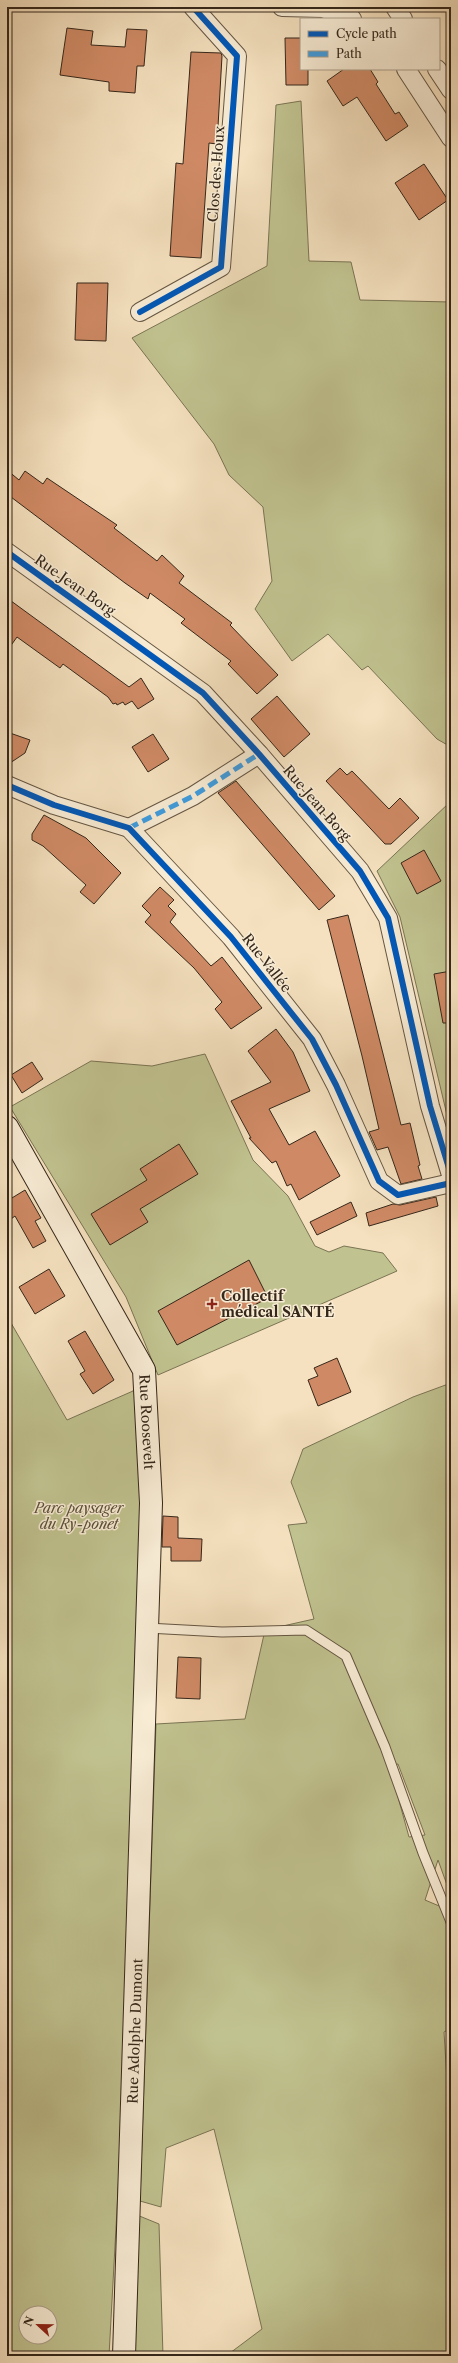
<svg xmlns="http://www.w3.org/2000/svg" width="458" height="2363" font-family="'Libre Caslon Text',serif">
  <style>
    .green { fill: #c0c28f; stroke: #7a7454; fill-rule: evenodd }
    .building { fill: #cf8a65; stroke: #35271a }
    .lines { fill: none; stroke-linecap: round; stroke-linejoin: round }
    .lane-casing { stroke: #655643; stroke-width: 11 }
    .street-casing { stroke: #655643; stroke-width: 20 }
    .secondary-casing { stroke: #35271a; stroke-width: 24 }
    .lane { stroke: #f8ecd5; stroke-width: 9 }
    .street { stroke: #f8ecd5; stroke-width: 18 }
    .secondary { stroke: #f8ecd5; stroke-width: 22 }
    .quiet { stroke: #3e9cdf; stroke-width: 5; stroke-dasharray: 10 5; stroke-linecap: butt }
    .cycleway-casing { stroke: #f8ecd5; stroke-width: 8 }
    .cycleway { stroke: #0057b8; stroke-width: 6 }
    .poi-dot { fill: #8f2418; stroke: #f8ecd5; stroke-width: 1.5 }
    .labels { text-anchor: middle; stroke-width: 3; stroke-linejoin: round; paint-order: stroke }
    .street-label { font-size: 14px; fill: #35271a; stroke: #f8ecd5 }
    .poi-label { font-size: 14px; font-weight: bold; fill: #35271a; stroke: #f8ecd5; text-anchor: start }
    .park-label { font-size: 14px; font-style: italic; fill: #584e37; stroke: #f8ecd5 }
  </style>
  <rect width="100%" height="100%" fill="#f5e1bf"/>
  <filter id="stains"><feTurbulence type="fractalNoise" baseFrequency=".005" numOctaves="4"/><feColorMatrix values="0 0 0 0 .2 0 0 0 0 .09 0 0 0 0 .02 0 0 0 .5 -.17"/></filter>
  <radialGradient id="worn" r=".72"><stop offset=".6" stop-color="#630" stop-opacity="0"/><stop offset="1" stop-color="#630" stop-opacity=".3"/></radialGradient>
  <g class="green">
    <path d="M301 101 309 261 351 262 360 300 451 302V747L437 739 368 666 362 670 328 634 292 661 255 609 272 581 263 507 229 475 214 444 132 338 267 266 276 105Z"/>
    <path d="M451 797V1132L400 917 377 871 449 803Z"/>
    <path d="M205 1054 253 1160 288 1196 315 1246 329 1252 344 1246 383 1253 397 1271 158 1375 126 1297 10 1107 91 1061 152 1066Z"/>
    <path d="M7 1316 67 1420 133 1391 144 1370 126 2044 109 2356H7ZM26 2313H50V2337H26Z"/>
    <path d="M451 1383V1896L438 1860 425 1900 451 1911V2028L444 2032 448 2097 451 2098V2356H226L262 2329 214 2129 166 2148 161 2207 140 2201 156 1724 245 1719 265 1630 314 1619 288 1525 307 1523 291 1482 303 1449 413 1397ZM397 1764H398L425 1835 409 1837 393 1779Z"/>
    <path d="M137 2215 159 2224 163 2356H133Z"/>
  </g>
  <g class="building">
    <path d="M67 28 93 31 91 45 125 47 127 29 147 30 144 66H137L135 93 109 91V82L60 75Z"/>
    <path d="M285 38H301V69H308V85H286Z"/>
    <path d="M191 52 221 53 222 56 217 144 209 143 201 258 170 256 176 163 183 164Z"/>
    <path d="M344 69H370L378 82 376 84 395 114 399 112 408 126 386 141 357 97 343 106 327 81Z"/>
    <path d="M424 164 448 200 419 220 395 183Z"/>
    <path d="M77 283H108L106 341 75 340Z"/>
    <path d="M7 470 19 480 25 471 43 484 47 478 117 525 114 528 157 561 162 555 184 576 179 583 232 623 230 625 278 675 257 694 228 664 231 661 181 623 185 619 150 593 148 599 125 583 7 494Z"/>
    <path d="M7 598 129 687 141 678 154 699 138 709 132 701 125 705 123 702 117 705 116 703 113 704 108 697 63 664 60 668 17 637 7 651Z"/>
    <path d="M277 696 310 734 284 757 251 719Z"/>
    <path d="M7 732 30 740 25 753 7 765Z"/>
    <path d="M153 734 169 759 148 772 132 747Z"/>
    <path d="M340 768 347 775 352 771 389 809 400 798 419 818 391 844H385L326 781Z"/>
    <path d="M236 781 335 896 319 910 218 793Z"/>
    <path d="M44 815 86 838 121 873 94 904 80 892 86 885 43 846 32 840V834Z"/>
    <path d="M424 850 441 881 417 894 401 863Z"/>
    <path d="M160 887 174 900 168 906 176 914 170 922 211 966 222 957 262 1008 231 1029 215 1009 222 1002 194 968 145 922 151 915 142 906Z"/>
    <path d="M348 915 401 1125 410 1123 420 1165 418 1166 422 1179 401 1184 388 1147 377 1150 369 1132 379 1129 362 1056 327 920Z"/>
    <path d="M451 971V1023H443L434 974Z"/>
    <path d="M276 1029 293 1052 310 1091 269 1109 289 1145 315 1131 340 1176 299 1200 291 1184 287 1186 276 1161 272 1163 249 1138H251L231 1101 271 1082 248 1051Z"/>
    <path d="M32 1062 43 1079 22 1093 11 1075Z"/>
    <path d="M179 1144 198 1174 140 1209 148 1222 110 1245 91 1214 147 1180 140 1169Z"/>
    <path d="M25 1190 41 1218 35 1221 46 1241 33 1248 15 1216 7 1222V1201Z"/>
    <path d="M436 1197 438 1206 369 1226 366 1213 393 1204 400 1205Z"/>
    <path d="M351 1202 357 1216 317 1235 310 1222Z"/>
    <path d="M249 1260 268 1298 177 1345 158 1311Z"/>
    <path d="M49 1269 65 1296 35 1314 19 1287Z"/>
    <path d="M85 1331 114 1380 93 1394 80 1374 85 1371 68 1341Z"/>
    <path d="M337 1358 351 1392 318 1406 308 1380 318 1376 314 1368Z"/>
    <path d="M163 1516 178 1517V1538L202 1539 201 1561H171V1547H162Z"/>
    <path d="M178 1657 201 1658 200 1699 176 1698Z"/>
  </g>
  <g class="lines">
    <defs>
      <path id="lane" d="M147 1628 222 1632 306 1630 346 1656 385 1747 423 1853 451 1922"/>
      <g id="street">
        <path d="M282 7 323 8 352 19"/>
        <path d="M395 7 403 19"/>
        <path d="M406 69 451 138"/>
        <path d="M437 69 451 90"/>
        <path d="M140 312 221 267 237 56 193 7"/>
        <path d="M7 552 203 693 259 754 360 871 388 918 430 1106 451 1175"/>
        <path d="M7 785 54 805 129 828 231 937 312 1039 336 1085 379 1181 398 1195 451 1183"/>
        <path d="M129 828 193 796 259 754"/>
      </g>
      <g id="secondary">
        <path id="s1" d="M7 1127 144 1370 151 1503 124 2356"/>
      </g>
    </defs>
    <use href="#lane" class="lane-casing"/>
    <use href="#street" class="street-casing"/>
    <use href="#secondary" class="secondary-casing"/>
    <use href="#lane" class="lane"/>
    <use href="#street" class="street"/>
    <use href="#secondary" class="secondary"/>
    <path class="quiet" d="M129 828 193 796 259 754"/>
    <defs>
      <g id="cycleway">
        <path d="M140 312 221 267 237 56 193 7"/>
        <path d="M7 552 203 693 259 754 360 871 388 918 430 1106 451 1175"/>
        <path d="M7 785 54 805 129 828 231 937 312 1039 336 1085 379 1181 398 1195 451 1183"/>
      </g>
    </defs>
    <use href="#cycleway" class="cycleway-casing"/>
    <use href="#cycleway" class="cycleway"/>
  </g>
  <path class="poi-dot" d="M210 1298h4v4h4v4h-4v4h-4v-4h-4v-4h4z"/>
  <g class="labels">
    <g class="street-label">
      <text transform="translate(216 174) rotate(-86)" y="5">Clos des Houx</text>
      <text transform="translate(75 585) rotate(35)" y="5">Rue Jean Borg</text>
      <text transform="translate(317 803) rotate(49)" y="5">Rue Jean Borg</text>
      <text transform="translate(267 963) rotate(52)" y="5">Rue Vallée</text>
      <text dy="5" stroke="none"><textPath href="#s1" startOffset="331">Rue Roosevelt</textPath></text>
      <text transform="translate(135 2031) rotate(-88)" y="5">Rue Adolphe Dumont</text>
    </g>
    <g class="poi-label">
      <text x="221" y="1301">Collectif<tspan x="221" dy="16">médical SANTÉ</tspan></text>
    </g>
    <g class="park-label">
      <text x="79" y="1513">Parc paysager<tspan x="79" dy="16">du Ry-ponet</tspan></text>
    </g>
  </g>
  <rect width="458" height="2363" fill="none" stroke="#f5e1bf" stroke-width="24"/>
  <rect x="8" y="8" width="442" height="2347" fill="none" stroke="#35271a" stroke-width="2"/>
  <rect x="12" y="12" width="434" height="2339" fill="none" stroke="#35271a"/>
  <rect x="300" y="18" width="140" height="52" fill="#f8ecd5" stroke="#aa9d8a"/>
  <rect x="308" y="31" width="20" height="6" fill="#0057b8" stroke="#aa9d8a"/>
  <text x="336" y="38" font-size="12" fill="#35271a">Cycle path</text>
  <rect x="308" y="51" width="20" height="6" fill="#3e9cdf" stroke="#aa9d8a"/>
  <text x="336" y="58" font-size="12" fill="#35271a">Path</text>
  <g transform="translate(38 2325) rotate(292)"><circle r="19" fill="#f8ecd5" stroke="#aa9d8a"/>
  <path d="M0-3L7 15L0 10L-7 15Z" fill="#8f2418"/>
  <text y="-6" font-size="11" font-weight="bold" text-anchor="middle" fill="#35271a">N</text>
  </g>
  <rect width="100%" height="100%" filter="url(#stains)"/>
  <rect width="100%" height="100%" fill="url(#worn)"/>
</svg>
